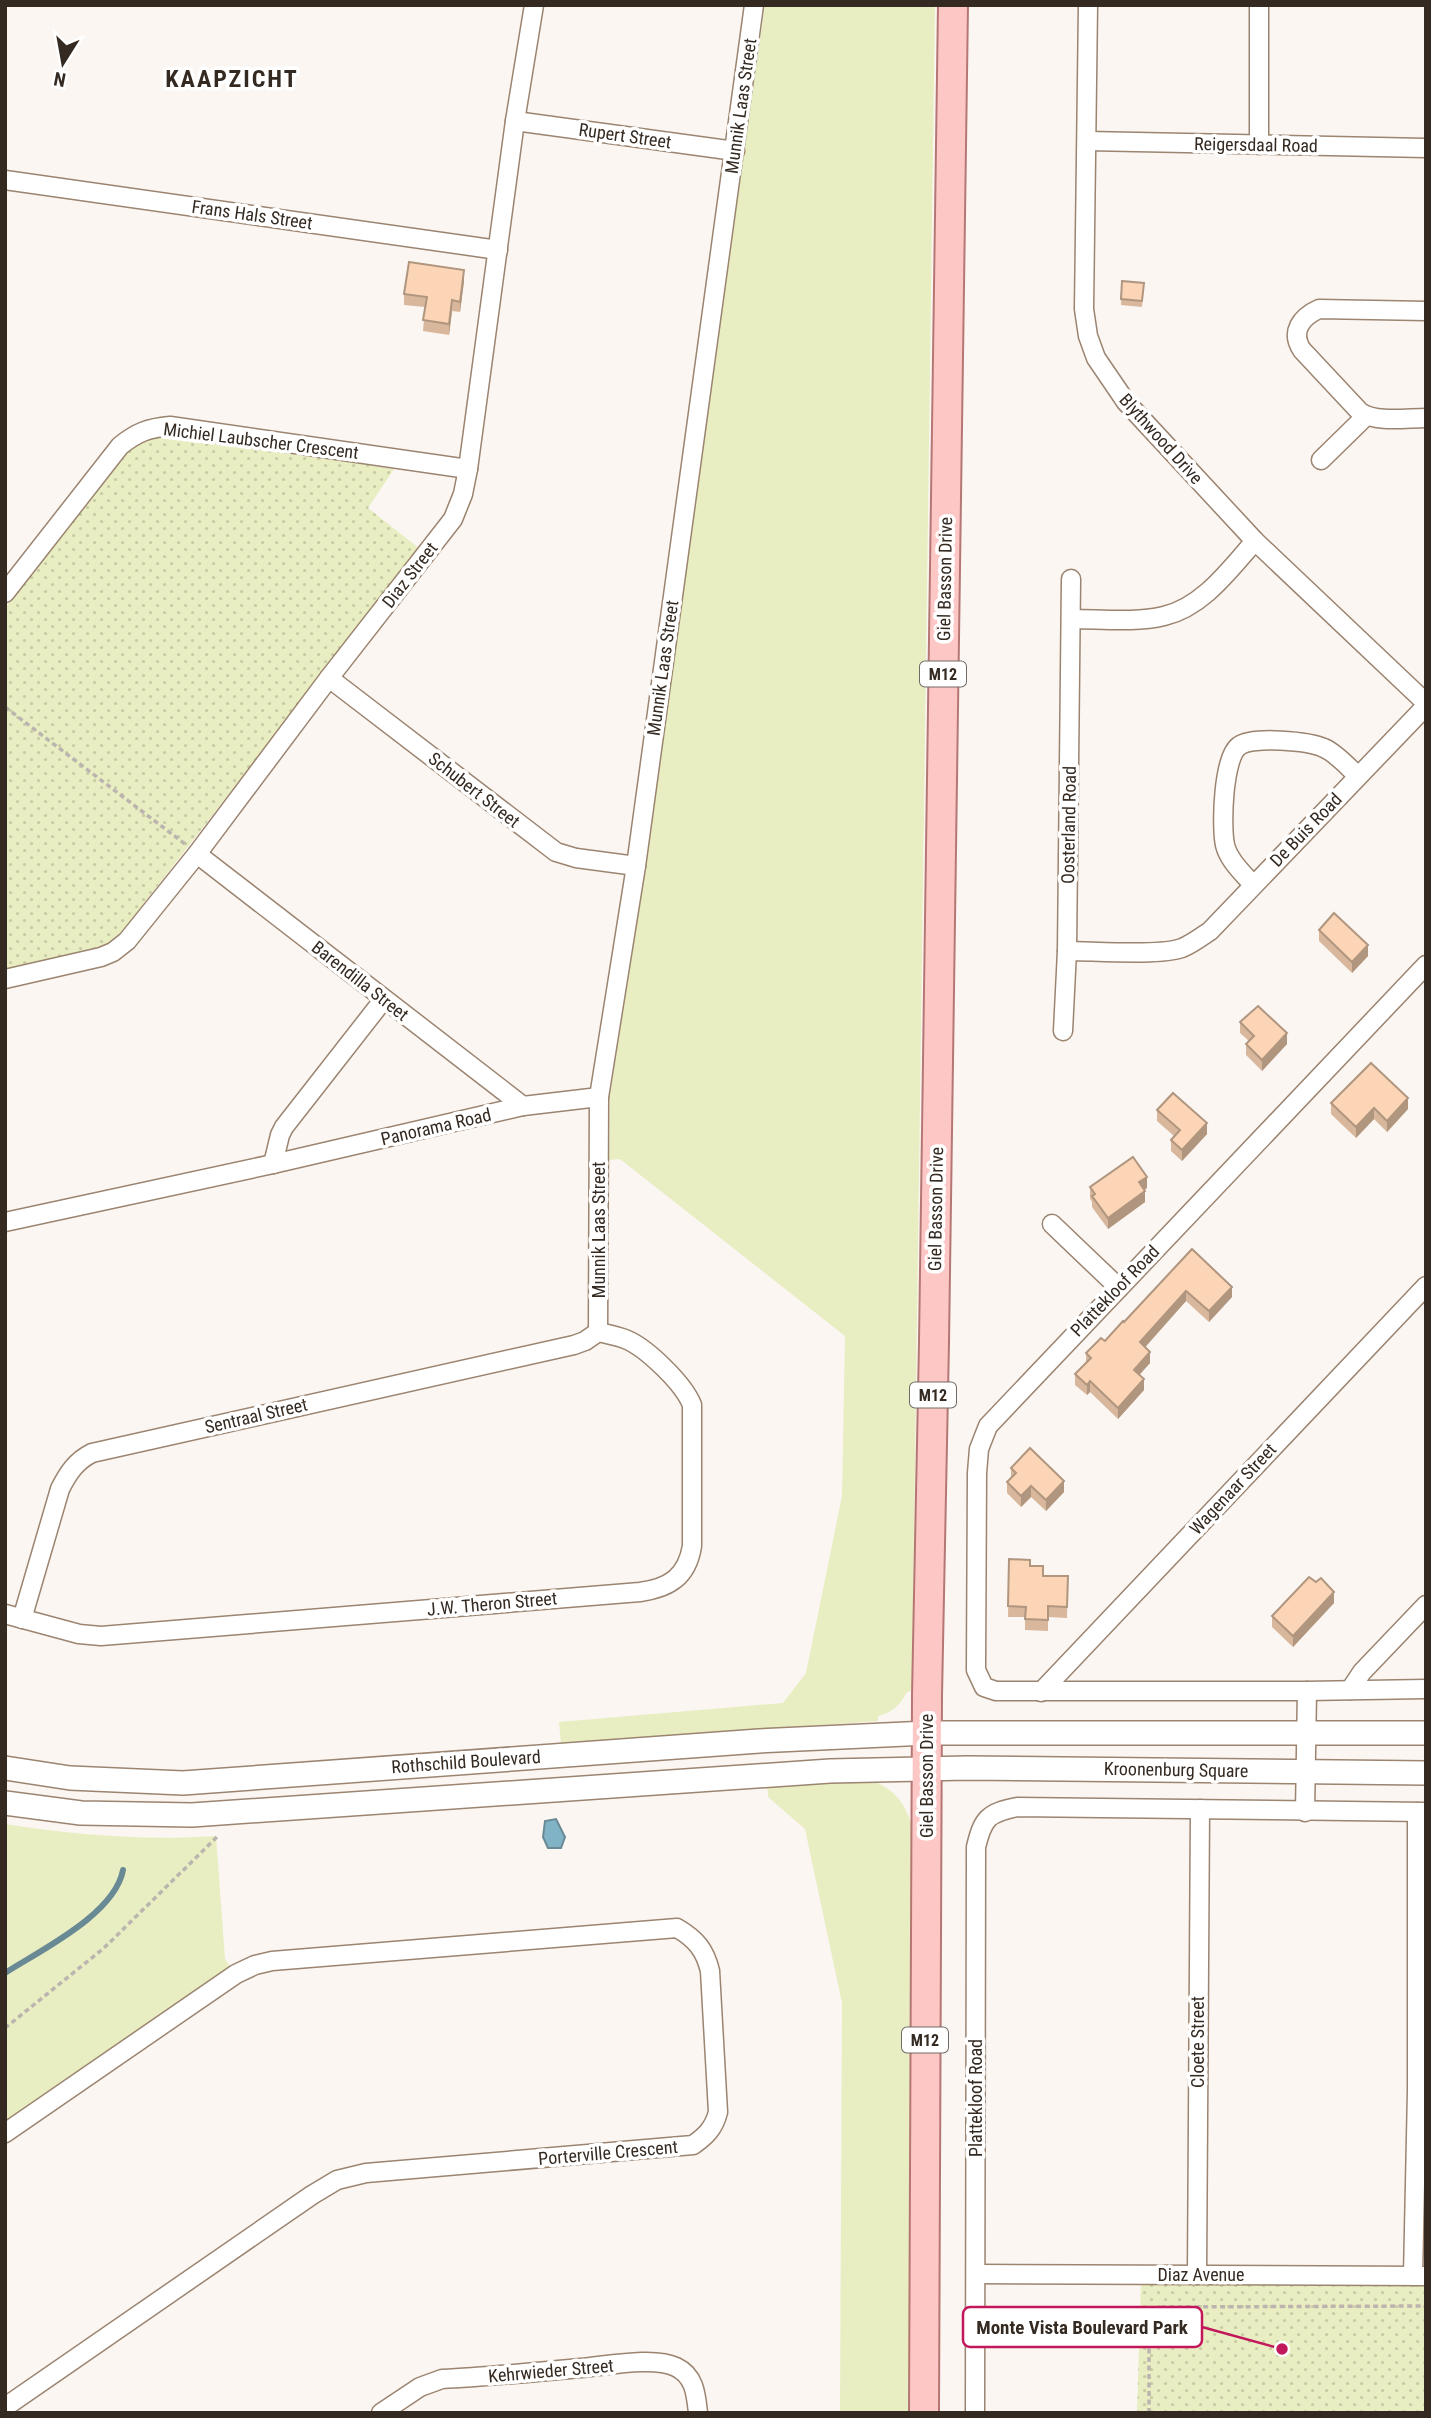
<svg xmlns="http://www.w3.org/2000/svg" width="1431" height="2418" font-family="'Roboto Condensed',sans-serif">
  <style>
    .green { fill: #e8eec1 }
    .park { fill: url(#park-dots) }
    .water { fill: #80b3c6; stroke: #698a95; stroke-width: 2 }
    .lines { fill: none; stroke-linecap: round; stroke-linejoin: round }
    .stream { stroke: #698a95; stroke-width: 6 }
    .minor-casing { stroke: #9b8470; stroke-width: 21 }
    .tertiary-casing { stroke: #9b8470; stroke-width: 26 }
    .primary-casing { stroke: #b57773; stroke-width: 32 }
    .path { stroke: #bbb4af; stroke-width: 3.5; stroke-dasharray: 5 3.5; stroke-linecap: butt }
    .minor { stroke: #fff; stroke-width: 18 }
    .tertiary { stroke: #fff; stroke-width: 23 }
    .primary { stroke: #fdc7c5; stroke-width: 28 }
    .wall { fill: #d8b79c }
    .shaded-wall { fill: #b0957f }
    .building { fill: #fbd5b5; stroke: #b0957f; stroke-width: 2 }
    .labels { text-anchor: middle; stroke-width: 7; stroke-linejoin: round; paint-order: stroke }
    .shield { fill: #fff; stroke: #716a64; stroke-width: 2 }
    .shield-label { font-size: 16px; font-weight: bold; fill: #342a22 }
    .street-label { font-size: 18px; fill: #342a22; stroke: #fff }
    .district-label { font-size: 24px; font-weight: bold; letter-spacing: 2px; fill: #342a22; stroke: #fff }
    .leader { fill: none; stroke: #c2185b; stroke-width: 2.5 }
    .callout-dot { fill: #c2185b; stroke: #fff; stroke-width: 2.5 }
    .callout { fill: #fff; stroke: #c2185b; stroke-width: 2.5 }
    .callout-label { font-size: 19px; text-anchor: middle; font-weight: bold; fill: #342a22 }
  </style>
  <defs>
    <pattern id="park-dots" width="8" height="8" patternUnits="userSpaceOnUse" patternTransform="scale(1.75)"><rect width="8" height="8" fill="#e8eec1"/><path d="M2 2h.1M6 6h.1" fill="none" stroke="#c8cca6" stroke-width="1.8" stroke-linecap="round"/></pattern>
  </defs>
  <rect width="100%" height="100%" fill="#fbf6f2"/>
  <g class="green">
    <path d="M765 5H935L912 1686 911 1691 907 1692C900 1705 893 1712 878 1716V1721L561 1744 559 1722 783 1703 806 1673 842 1496 845 1336 620 1159 609 1160 610 1089Z"/>
    <path d="M870 1780C893 1788 906 1803 912 1827L909 2413H840L842 2003 805 1829 768 1797 767 1783Z"/>
    <path d="M5 1824C75 1835 145 1841 216 1836L225 1959 230 1967 5 2121Z"/>
  </g>
  <g class="park">
    <path d="M161 436 301 454 394 469 368 508 420 549 116 939 103 947 5 969V608L124 455 144 440Z"/>
    <path d="M1141 2284 1426 2285V2413H1137Z"/>
  </g>
  <path class="water" d="M556 1819 565 1837 561 1848H548L543 1837 545 1821Z"/>
  <g class="lines">
    <path class="stream" d="M5 1973C41 1950 115 1914 123 1870"/>
    <defs>
      <g id="minor">
        <path d="M1088 5 1084 309 1088 336 1096 358 1126 402 1255 541 1426 703"/>
        <path d="M515 121 735 151"/>
        <path d="M1087 141 1426 148"/>
        <path d="M1259 145V5"/>
        <path d="M5 180 498 250"/>
        <path d="M1426 311 1319 309C1301 317 1290 332 1302 350L1360 412C1377 423 1406 418 1426 418"/>
        <path d="M1321 460 1366 416"/>
        <path d="M5 593 120 446C137 432 149 428 170 426L468 469"/>
        <path d="M1072 619C1101 619 1135 623 1164 616 1203 607 1230 569 1255 541"/>
        <path d="M329 678 556 852 576 858 636 866"/>
        <path d="M197 854 523 1106"/>
        <path d="M1253 885C1243 873 1229 861 1225 845 1221 826 1223 757 1239 746 1252 736 1309 741 1324 748 1336 753 1348 767 1358 776"/>
        <path d="M1067 951C1094 951 1160 956 1182 948 1192 944 1201 937 1210 931L1426 706"/>
        <path d="M1426 965 988 1426 979 1449 977 1473 976 1670 984 1687 996 1691H1307L1426 1689"/>
        <path d="M5 979 101 957 113 952 127 941 197 854 329 678 453 519 463 494 468 469 515 121 534 5"/>
        <path d="M1063 1031 1067 951 1071 579"/>
        <path d="M273 1164 280 1135 284 1127 384 999"/>
        <path d="M5 1222 273 1164 523 1106 599 1097"/>
        <path d="M1052 1224 1119 1288"/>
        <path d="M598 1332 599 1097 636 866 754 5"/>
        <path d="M5 1614 79 1634 101 1636 640 1592C669 1588 687 1577 692 1546V1405C684 1384 646 1347 625 1339 617 1336 607 1334 598 1332"/>
        <path d="M22 1619 60 1489C68 1473 76 1461 92 1453L574 1345 585 1341 598 1332"/>
        <path d="M1350 1690 1362 1672 1426 1605"/>
        <path d="M1041 1692 1426 1286"/>
        <path d="M1305 1812 1307 1691"/>
        <path d="M5 2133 236 1974 255 1965 272 1961 677 1928C696 1939 705 1950 710 1971L718 2112C714 2128 706 2136 693 2145L366 2173 337 2180 312 2195 5 2407"/>
        <path d="M976 2274 1426 2276"/>
        <path d="M1197 2275 1200 1809"/>
        <path d="M1413 2276 1417 2091V1812"/>
        <path d="M381 2413 420 2387 442 2379C488 2377 535 2372 581 2368 606 2366 654 2356 676 2367 695 2376 696 2395 698 2413"/>
        <path d="M975 2413 976 1847C983 1818 988 1813 1017 1807L1426 1812"/>
      </g>
      <g id="tertiary">
        <path d="M5 1768 70 1778 183 1783 759 1741 927 1733H1426"/>
        <path d="M5 1803 81 1813 192 1815 830 1771 967 1768 1426 1773"/>
      </g>
      <path id="primary" d="M924 2413 927 1696 934 1342 953 5"/>
    </defs>
    <use href="#minor" class="minor-casing"/>
    <use href="#tertiary" class="tertiary-casing"/>
    <use href="#primary" class="primary-casing"/>
    <g class="path">
      <path d="M5 707 185 844"/>
      <path d="M5 2028 104 1948 219 1835"/>
      <path d="M1149 2413V2325C1150 2315 1152 2311 1162 2307L1426 2306"/>
    </g>
    <use href="#minor" class="minor"/>
    <use href="#tertiary" class="tertiary"/>
    <use href="#primary" class="primary"/>
  </g>
  <g class="wall">
    <path d="M464 281 460 312 452 311 449 335 423 331 425 307 404 305V294Z"/>
    <path d="M1122 281 1144 283 1142 307 1121 305Z"/>
    <path d="M1319 930 1368 956 1352 973 1319 941Z"/>
    <path d="M1240 1022 1287 1044 1262 1071 1246 1055V1044L1249 1041 1240 1033Z"/>
    <path d="M1331 1103 1408 1109 1387 1132 1374 1119 1356 1138 1331 1114Z"/>
    <path d="M1157 1110 1207 1134 1182 1161 1171 1151V1140L1174 1136 1157 1121Z"/>
    <path d="M1090 1187 1147 1188 1144 1190 1145 1202 1108 1229 1092 1207V1202L1090 1198Z"/>
    <path d="M1192 1249 1232 1297 1209 1322 1186 1301 1145 1347 1150 1363 1139 1375 1144 1390 1118 1419 1090 1392 1087 1395 1075 1385V1374L1086 1362V1353L1105 1341 1124 1322Z"/>
    <path d="M1011 1468 1064 1492 1046 1511 1031 1497 1021 1507 1007 1493V1482L1011 1478Z"/>
    <path d="M1009 1559 1030 1566 1043 1576H1068L1067 1618 1048 1617V1631L1025 1630V1617H1008Z"/>
    <path d="M1334 1603 1293 1647 1272 1627V1616Z"/>
  </g>
  <g class="shaded-wall">
    <path d="M464 270V281L460 312V302Z"/>
    <path d="M452 300V311L449 335V324Z"/>
    <path d="M1368 945V956L1352 973V962Z"/>
    <path d="M1287 1033V1044L1262 1071V1060Z"/>
    <path d="M1408 1098V1109L1387 1132V1121Z"/>
    <path d="M1374 1108V1119L1356 1138V1127Z"/>
    <path d="M1207 1123V1134L1182 1161V1150Z"/>
    <path d="M1147 1177V1188L1139 1193V1182Z"/>
    <path d="M1145 1191V1202L1108 1229V1218Z"/>
    <path d="M1232 1287V1297L1209 1322V1311Z"/>
    <path d="M1186 1291V1301L1140 1353V1342Z"/>
    <path d="M1150 1352V1363L1134 1381V1370Z"/>
    <path d="M1144 1379V1390L1118 1419V1408Z"/>
    <path d="M1090 1381V1392L1087 1395V1385Z"/>
    <path d="M1064 1481V1492L1046 1511V1500Z"/>
    <path d="M1031 1486V1497L1021 1507V1496Z"/>
    <path d="M1334 1592V1603L1293 1647V1636Z"/>
  </g>
  <g class="building">
    <path d="M409 262 464 270 460 302 452 300 449 324 423 320 427 297 404 294Z"/>
    <path d="M1122 281 1144 283 1142 301 1121 299Z"/>
    <path d="M1334 913 1368 945 1352 962 1319 930Z"/>
    <path d="M1258 1006 1287 1033 1262 1060 1246 1044 1254 1036 1240 1022Z"/>
    <path d="M1371 1063 1408 1098 1387 1121 1374 1108 1356 1127 1331 1103Z"/>
    <path d="M1173 1093 1207 1123 1182 1150 1171 1140 1180 1130 1157 1110Z"/>
    <path d="M1133 1157 1147 1177 1139 1182 1145 1191 1108 1218 1092 1196 1095 1194 1090 1187Z"/>
    <path d="M1192 1249 1232 1287 1209 1311 1186 1291 1140 1342 1150 1352 1134 1370 1144 1379 1118 1408 1090 1381 1087 1385 1075 1374 1091 1358 1086 1353 1101 1338 1105 1341 1123 1321 1124 1322Z"/>
    <path d="M1030 1448 1064 1481 1046 1500 1031 1486 1021 1496 1007 1482 1016 1473 1011 1468Z"/>
    <path d="M1009 1559 1030 1560V1566H1043V1576H1068L1067 1607 1048 1606V1620L1025 1619 1026 1607 1008 1606Z"/>
    <path d="M1309 1577 1316 1582 1321 1578 1334 1592 1293 1636 1272 1616Z"/>
  </g>
  <g class="labels">
    <g class="shield">
      <rect x="920" y="661.5" width="46" height="25" rx="5"/>
      <rect x="910" y="1382.5" width="46" height="25" rx="5"/>
      <rect x="902" y="2027.5" width="46" height="25" rx="5"/>
    </g>
    <g class="shield-label">
      <text x="943" y="680">M12</text>
      <text x="933" y="1401">M12</text>
      <text x="925" y="2046">M12</text>
    </g>
    <g class="street-label">
      <text transform="translate(741 106) rotate(-82)" y="6">Munnik Laas Street</text>
      <text transform="translate(625 136) rotate(8)" y="6">Rupert Street</text>
      <text transform="translate(1256 145) rotate(1)" y="6">Reigersdaal Road</text>
      <text transform="translate(252 215) rotate(8)" y="6">Frans Hals Street</text>
      <text transform="translate(1161 439) rotate(48)" y="6">Blythwood Drive</text>
      <text transform="translate(261 441) rotate(7)" y="6">Michiel Laubscher Crescent</text>
      <text transform="translate(410 575) rotate(-52)" y="6">Diaz Street</text>
      <text transform="translate(945 579) rotate(-89)" y="6">Giel Basson Drive</text>
      <text transform="translate(663 668) rotate(-82)" y="6">Munnik Laas Street</text>
      <text transform="translate(474 790) rotate(38)" y="6">Schubert Street</text>
      <text transform="translate(1069 825) rotate(-89)" y="6">Oosterland Road</text>
      <text transform="translate(1306 830) rotate(-46)" y="6">De Buis Road</text>
      <text transform="translate(360 981) rotate(38)" y="6">Barendilla Street</text>
      <text transform="translate(436 1127) rotate(-13)" y="6">Panorama Road</text>
      <text transform="translate(936 1209) rotate(-89)" y="6">Giel Basson Drive</text>
      <text transform="translate(599 1230) rotate(-90)" y="6">Munnik Laas Street</text>
      <text transform="translate(1115 1291) rotate(-46)" y="6">Plattekloof Road</text>
      <text transform="translate(256 1416) rotate(-13)" y="6">Sentraal Street</text>
      <text transform="translate(1233 1489) rotate(-47)" y="6">Wagenaar Street</text>
      <text transform="translate(492 1604) rotate(-5)" y="6">J.W. Theron Street</text>
      <text transform="translate(466 1762) rotate(-4)" y="6">Rothschild Boulevard</text>
      <text transform="translate(1176 1770) rotate(1)" y="6">Kroonenburg Square</text>
      <text transform="translate(927 1776) rotate(-90)" y="6">Giel Basson Drive</text>
      <text transform="translate(1198 2042) rotate(-90)" y="6">Cloete Street</text>
      <text transform="translate(976 2098) rotate(-90)" y="6">Plattekloof Road</text>
      <text transform="translate(608 2153) rotate(-5)" y="6">Porterville Crescent</text>
      <text x="1201" y="2281">Diaz Avenue</text>
      <text transform="translate(551 2371) rotate(-5)" y="6">Kehrwieder Street</text>
    </g>
    <g class="district-label">
      <text x="232" y="87">KAAPZICHT</text>
    </g>
  </g>
  <path class="leader" d="M1282 2349L1202 2327"/>
  <circle class="callout-dot" cx="1282" cy="2349" r="7"/>
  <rect class="callout" x="963" y="2307" width="239" height="40" rx="7"/>
  <g class="callout-label">
    <text x="1082" y="2334">Monte Vista Boulevard Park</text>
  </g>
  <rect width="1431" height="2418" fill="none" stroke="#342a22" stroke-width="14"/>
  <g transform="translate(63 63) rotate(191)" stroke="#ffffff" stroke-width="5" paint-order="stroke">
  <path d="M0-5L12 26L0 18L-12 26Z" fill="#342a22"/>
  <text y="-10" font-size="19" font-weight="bold" text-anchor="middle" fill="#342a22">N</text>
  </g>
</svg>
